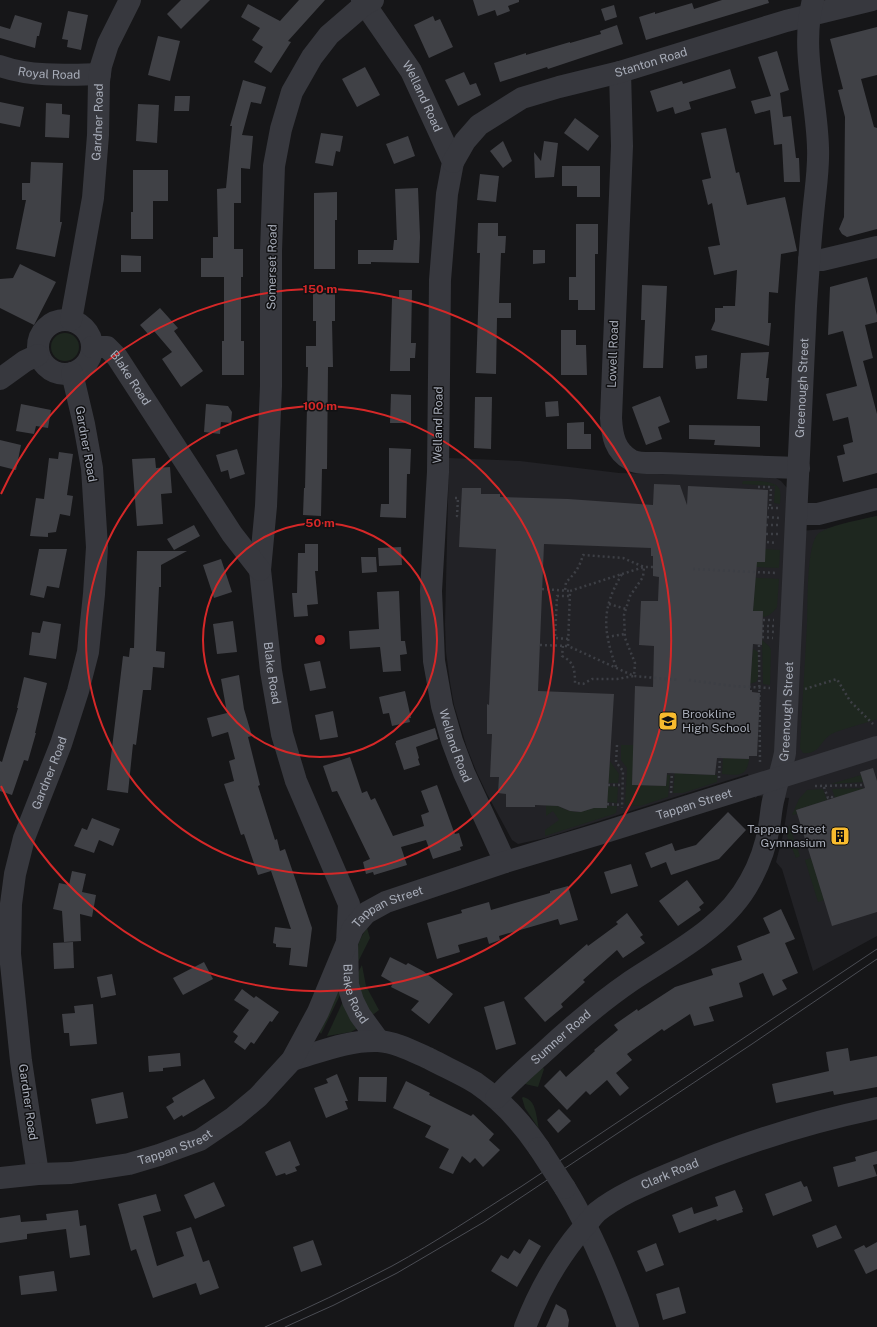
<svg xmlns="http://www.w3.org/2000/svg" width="877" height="1327" font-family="'Public Sans',sans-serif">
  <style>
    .built { fill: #222226 }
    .green { fill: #1e271f }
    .building { fill: #404146 }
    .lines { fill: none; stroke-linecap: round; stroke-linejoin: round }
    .path { stroke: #3d3f45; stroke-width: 2.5; stroke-dasharray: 2 3; stroke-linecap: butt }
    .minor { stroke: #37383e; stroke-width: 22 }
    .tram { stroke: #4a4c53; stroke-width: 1 }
    .minor-bridge { stroke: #37383e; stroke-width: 22 }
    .ring { fill: none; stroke: #d62828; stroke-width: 2 }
    .labels { text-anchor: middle; stroke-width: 3; stroke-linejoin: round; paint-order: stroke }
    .street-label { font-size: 12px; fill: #a8adb9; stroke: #111113 }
    .poi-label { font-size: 12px; fill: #a8adb9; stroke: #111113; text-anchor: start }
    .centre { fill: #d62828; stroke: #111113; stroke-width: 2 }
    .ring-label { font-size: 12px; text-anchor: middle; font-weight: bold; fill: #d62828; stroke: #111113; stroke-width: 3; stroke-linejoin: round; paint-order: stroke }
  </style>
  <rect width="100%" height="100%" fill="#161618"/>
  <path class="built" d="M449 458 520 461 619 473 774 477 781 481 787 488 786 532 825 529 877 516V936L813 971 782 869 776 862 783 835 789 798 758 796 755 798 748 774 545 838 518 844 512 840 487 794 477 773 467 748 454 705 450 682 446 652 445 624Z"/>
  <g class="green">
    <circle cx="65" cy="347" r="14"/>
    <path d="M743 481C752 481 778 479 780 491 781 495 780 500 780 504L774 503 775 486 742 484Z"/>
    <path d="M877 516V719C867 723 837 730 830 735 820 742 819 755 803 753L800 748C802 706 805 665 807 623 808 604 806 550 817 535 824 526 864 519 877 516Z"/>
    <path d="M765 549 780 550 779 568 693 564 719 560 764 562Z"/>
    <path d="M692 574 779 579 777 607C775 611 768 617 763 617V611H753L755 582Z"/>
    <path d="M762 640 769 646 771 650 770 685 763 684Z"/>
    <path d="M753 649 755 650 758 652V678L756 682 749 684 719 673H751Z"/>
    <path d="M621 745H634L632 785 666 786 667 775H670L668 797 640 806 625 805 627 768 621 760Z"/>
    <path d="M723 758 749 759C747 778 737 775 722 774Z"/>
    <path d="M610 761 619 774 618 783H608Z"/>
    <path d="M675 771H683V774L717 775V782L683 793H673Z"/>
    <path d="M861 775 864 782 831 784Z"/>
    <path d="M608 786 618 787 617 803 607 802Z"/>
    <path d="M865 788 835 798 832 789Z"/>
    <path d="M823 789 827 800 796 810 797 814 792 815 799 799 807 790Z"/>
    <path d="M546 805 558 806 566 810 576 812H581L594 808H606L607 806H617L616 813 614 814 545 836V830L559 820 553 811 546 816Z"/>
    <path d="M789 825 800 856 796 858 787 836Z"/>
    <path d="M811 858 824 900 818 902 805 860Z"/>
    <path d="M367 928 370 938 354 970C355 954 357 941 367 928Z"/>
    <path d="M362 965 366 986 379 1010 370 1017 355 978Z"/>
    <path d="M339 988 342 991 321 1034 319 1031Z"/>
    <path d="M345 997 358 1028 351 1032 327 1036Z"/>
    <path d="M541 1066 544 1069 538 1087 525 1084V1083Z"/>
    <path d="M523 1097C537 1100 536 1117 539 1129L525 1108 522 1098Z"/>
  </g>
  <g class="building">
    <path d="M181 0H210L181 29 167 14Z"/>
    <path d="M299 0H325L288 41 291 42 271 73 254 62 263 47 252 40 260 28 241 17 248 4 280 21Z"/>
    <path d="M473 0H519V2L508 6 510 11 497 16 495 10 478 16Z"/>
    <path d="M722 0H768L769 3 646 40 639 17 655 12V14L692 3 694 9Z"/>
    <path d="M614 5 617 17 605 21 601 9Z"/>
    <path d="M68 11 88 15 81 50 67 47 68 40 62 39Z"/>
    <path d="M15 15 42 23 39 36H37L35 48 0 38V26L10 29Z"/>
    <path d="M433 16 435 21 440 19 453 47 429 58 414 25Z"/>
    <path d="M617 25 623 44 548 69 547 67 500 82 494 63 526 53V55L570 42V43L601 34 600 31Z"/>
    <path d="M877 27V75L861 79 874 127 877 128V229L847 237 842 234 839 229 844 217 845 117 838 90 843 89 830 39Z"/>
    <path d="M158 36 180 41 170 81 148 75Z"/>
    <path d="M777 51 789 90 780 93 783 117 791 116 796 158H799L800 182H784L782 144 774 145 770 110 755 114 751 101 771 96 758 57Z"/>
    <path d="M365 67 380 95 357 107 342 79Z"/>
    <path d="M730 69 736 88 689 102 691 109 675 114 673 107 657 112 650 91 682 81 683 84Z"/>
    <path d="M464 72 470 85 476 83 481 95 458 106 445 80Z"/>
    <path d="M243 80 266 87 261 104 251 102 242 135 253 136 250 169 241 168V203H234V249H243V277H241V341H244V375H222V341H224V277H201V258H213V237H218L217 189 226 188 232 126H230Z"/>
    <path d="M175 96H190L189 111H174Z"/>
    <path d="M0 102 24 107 20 127 0 123Z"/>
    <path d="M46 103 62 104V114L70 115 69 138 45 137Z"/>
    <path d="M138 104 159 105 157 143 136 141Z"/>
    <path d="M575 118 599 136 588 151 564 133Z"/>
    <path d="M726 128 736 173 739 172 747 205 785 197 792 228 797 251 781 254 778 293 769 292 768 323H771L769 346 711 330 715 321V308H723V306H735L737 270 714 275 708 247 720 245 712 203 708 205 702 180 711 178 701 133Z"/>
    <path d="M321 133 343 136 340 152 336 151 333 166 315 163Z"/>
    <path d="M408 136 415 156 394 164 386 144Z"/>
    <path d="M503 141 512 161 503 168 490 151Z"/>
    <path d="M544 141 558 143 554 177 535 178 534 152 541 161Z"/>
    <path d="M31 162 63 163 60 222H62L55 257 16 249 26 200H22V183H30Z"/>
    <path d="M562 166H600V197H577V186H562Z"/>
    <path d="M133 170H168V201H153V239H131V212H133Z"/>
    <path d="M480 174 499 176 496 202 477 200Z"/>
    <path d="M418 188 420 237 419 263 371 262V264H358V250H393L394 240H397L395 189Z"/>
    <path d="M337 192V220H335V269H314V193Z"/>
    <path d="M478 223H498V236H506L505 253H501L499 303H511V318H497L496 374 476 373 480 253H477Z"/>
    <path d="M576 224H598V254H595V310H578V300H569V277H576Z"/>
    <path d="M533 250H545V263L533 264Z"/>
    <path d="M121 255 141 256V272H121Z"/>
    <path d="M20 264 56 282 34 325 0 308V279L13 278Z"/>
    <path d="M867 277 877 315V322L865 325 873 358 863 361 877 414V473L843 482 837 456 845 454 843 445 853 442 848 417 833 421 826 394 857 386 843 331 828 335 830 287Z"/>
    <path d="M642 285 667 286 663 368H643L645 320H641Z"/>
    <path d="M399 290H412L411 343H416L415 358H410V371H390L392 298 399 299Z"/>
    <path d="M313 293H335V321H332L333 367H328L327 469H322L321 516 303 515 304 488H305L308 367H306V346H316V321H313Z"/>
    <path d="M160 308 178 328 174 331 203 371 181 387 162 359 172 352 154 331 149 335 140 325Z"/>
    <path d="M561 330H576V345H586L587 375H561Z"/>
    <path d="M769 352 766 378H769L767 401 737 399 741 353Z"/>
    <path d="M707 355V368L696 369 695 356Z"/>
    <path d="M391 394 411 395V423H390Z"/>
    <path d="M660 396 670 422 658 427 662 439 646 445 632 407Z"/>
    <path d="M475 397H492L491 449 474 448Z"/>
    <path d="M558 401 559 416 546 417 545 402Z"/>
    <path d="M21 404 51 410 48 428 36 426 34 434 16 431Z"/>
    <path d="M206 404 228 406 232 412 231 423 221 422 220 434 204 432Z"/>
    <path d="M584 422V434H591V449H567V423Z"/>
    <path d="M689 425 760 426V447L714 445 715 440 689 439Z"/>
    <path d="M0 440 21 445 16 470 0 466Z"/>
    <path d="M389 448 411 449 410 474H407L406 518 380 517 381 504H389Z"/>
    <path d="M237 449 245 474 230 479 228 470 221 472 216 455Z"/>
    <path d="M59 452 73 454 67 495 73 496 70 516 60 514 56 532 48 533V537L30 536 36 498 44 499 49 458 58 459Z"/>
    <path d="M155 458 156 468 170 467 172 493 161 494 163 524 137 526 132 459Z"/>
    <path d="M654 484 680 485 687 505 688 486 768 490 765 562H757L753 611H763L762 645 753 644 750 690H752V692L760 693 757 756H749V759L717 758 715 775 667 773 666 786 632 785 635 686 653 687 654 646 639 645 641 601H658L659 577 653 576V556H651V548L544 544 538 691 614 694 607 808H594L581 812 570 811 558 806 535 805V807H506V794L498 793 499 777H490L492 734H487V704L489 705 496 549 459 547 462 488H481V494H500V497L568 499 653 505Z"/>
    <path d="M194 525 200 536 174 550 167 539Z"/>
    <path d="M305 544H318V571H315L318 604 307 605 308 616 294 617 292 593H297L298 553H305Z"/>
    <path d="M401 547 402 565 379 566 378 548Z"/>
    <path d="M39 549H67L59 588 47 586 44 598 30 595Z"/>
    <path d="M137 551H187L161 565V587H159L156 651 165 652 164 668 153 667 151 690H143L136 745 133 744 128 793 107 790 123 656 129 657 130 648H134Z"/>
    <path d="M361 557H376L377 572 362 573Z"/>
    <path d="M221 559 232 592 214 598 203 565Z"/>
    <path d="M399 591 401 641H405L407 654 400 655 401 671 383 672 380 647 350 649 349 631 379 629 377 592Z"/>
    <path d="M43 621 61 624 56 659 29 655 32 632 40 633Z"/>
    <path d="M233 621 237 652 217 654 213 624Z"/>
    <path d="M320 661 326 688 310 691 304 664Z"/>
    <path d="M239 675 244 709 252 736 248 737 260 785 258 786 275 840 277 839 280 851 285 849 312 928 307 967 289 965 291 948 276 947V944L273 943 275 927 291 929 271 871 258 875 244 834 241 835 224 784 234 781 229 761 235 759 228 732 212 737 207 718 227 713 221 679Z"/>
    <path d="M24 677 47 683 35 733H36L28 761 24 760 12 795 0 791V761L2 762 18 708H17Z"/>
    <path d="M405 691 411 718H409L410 722 392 726 389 713 383 714 379 697Z"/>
    <path d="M333 711 338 737 320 740 315 715Z"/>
    <path d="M435 728 438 739 416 747 419 758 418 759 420 765 404 770 395 743H396V741Z"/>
    <path d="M350 757 362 793 367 791 371 800 375 798 393 836 424 826 421 815 429 812 421 791 437 785 454 832 455 834 459 833 463 846 460 847 461 850 433 859 426 840 401 847 407 865 374 875 373 872 366 874 363 862 370 859 337 791 332 792 323 766Z"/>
    <path d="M873 768 877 781V912L832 926 796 810 865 788 860 772Z"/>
    <path d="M728 812 746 830 719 859 671 875 666 862 651 868 645 853 672 843 675 851 696 845Z"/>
    <path d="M92 818 120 829 113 846 99 840 94 853 74 846 82 828 87 830Z"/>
    <path d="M631 864 638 886 611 894 604 872Z"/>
    <path d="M72 871 86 874 82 892 96 895 92 917 80 914 81 941 64 942 62 911 53 909 59 883 69 885Z"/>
    <path d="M687 880 704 903 699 907 701 910 678 926 659 901Z"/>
    <path d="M568 886 578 920 560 925 558 919 499 936 500 940 489 944 487 937 458 945 460 952 437 959 427 923 462 913 461 910 489 902 491 910 550 893V891Z"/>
    <path d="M781 909 795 939 785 943 798 973 782 980 787 989 773 996 763 973 739 983 743 997 709 1007 714 1021 694 1026 690 1014 664 1031 662 1029 627 1054 632 1060 616 1073 629 1088 620 1096 607 1080 590 1095 586 1091 567 1110 544 1086 560 1070 566 1077 595 1051 594 1050 618 1030 614 1025 637 1009 638 1011 675 987 713 975 711 969 742 960 737 946 770 933 763 918Z"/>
    <path d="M627 913 643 935 640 937 645 943 623 958 617 950 583 980 585 982 561 1004 563 1007 545 1022 524 998 587 944 588 946 618 924 616 922Z"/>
    <path d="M73 942 74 968 54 969 53 943Z"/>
    <path d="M390 957 406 965 408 963 423 971 453 994 429 1024 411 1010 419 1001 391 987 393 983 381 976Z"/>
    <path d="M204 962 213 979 183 995 173 978Z"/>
    <path d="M112 974 116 995 101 998 97 977Z"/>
    <path d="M242 989 254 998 256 996 279 1012 272 1022 270 1021 254 1044 251 1042 245 1050 234 1042 238 1036 233 1032 249 1010 234 1000Z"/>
    <path d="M504 1001 516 1044 496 1050 484 1007Z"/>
    <path d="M93 1004 97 1044 70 1046 69 1033H64L62 1014 75 1013 74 1006Z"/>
    <path d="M848 1048 850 1061 877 1056V1087L834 1095 833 1091 776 1103 772 1084 829 1071 826 1052Z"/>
    <path d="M180 1053 181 1066 163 1068V1071L149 1072 148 1056Z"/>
    <path d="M337 1074 348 1101H345L348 1109 326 1118 314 1088 328 1083 326 1079Z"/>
    <path d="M359 1077H387L386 1102 358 1101Z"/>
    <path d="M204 1079 215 1098 183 1117 182 1115 174 1120 166 1107 174 1102 172 1098Z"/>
    <path d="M406 1081 430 1093 429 1095 471 1116 473 1114 494 1134 489 1140 500 1150 483 1167 475 1158 470 1163 462 1156 453 1174 439 1168 449 1149 425 1137 431 1126 393 1108Z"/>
    <path d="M123 1092 128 1118 96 1124 91 1099Z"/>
    <path d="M559 1109 571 1121 558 1133 547 1120Z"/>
    <path d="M290 1141 300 1165 295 1167 297 1171 286 1175 285 1173 276 1176 265 1152Z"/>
    <path d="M877 1151V1164L873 1165 877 1176 838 1187 833 1167 856 1161 855 1157Z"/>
    <path d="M801 1181 804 1187 807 1186 812 1201 773 1216 765 1194Z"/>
    <path d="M214 1182 225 1206 195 1219 184 1195Z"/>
    <path d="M735 1190 743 1209H742L743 1212 717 1221 716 1219 679 1233 672 1215 692 1207 694 1214 718 1206 715 1197Z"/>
    <path d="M156 1194 161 1211 143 1216 157 1266 184 1256 176 1232 191 1227 203 1262 209 1260 219 1288 200 1295 196 1283 153 1298 136 1249 131 1251 118 1204Z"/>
    <path d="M78 1210 80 1226 86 1225 90 1255 70 1258 66 1229 27 1234V1239L0 1243V1218L20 1215 21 1222 47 1220 46 1214Z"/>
    <path d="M836 1225 842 1238 817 1248 812 1235Z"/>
    <path d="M529 1239 541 1246 517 1287 491 1271 501 1255 508 1259 514 1250 520 1254Z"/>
    <path d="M313 1240 322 1265 301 1272 293 1247Z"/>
    <path d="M877 1242V1269L866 1274 854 1250 864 1245 866 1248Z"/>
    <path d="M656 1243 664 1265 646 1272 637 1251Z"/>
    <path d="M54 1271 57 1291 21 1295 19 1276Z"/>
    <path d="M679 1287 686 1313 663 1320 656 1294Z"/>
    <path d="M556 1304 566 1310 569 1320 568 1327H546Z"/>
  </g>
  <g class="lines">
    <g class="path">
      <path d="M758 487H771L770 508H768"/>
      <path d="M455 498H458L457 516 459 517"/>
      <path d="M771 508H779"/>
      <path d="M767 517 779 518"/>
      <path d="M766 525H778"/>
      <path d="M766 534H778"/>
      <path d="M767 542 776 543"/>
      <path d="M693 569 776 573"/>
      <path d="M622 574 644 567H653"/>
      <path d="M542 589 570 591"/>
      <path d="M609 604 626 609"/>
      <path d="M763 620H774"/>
      <path d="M762 626H774"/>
      <path d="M762 631 774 632"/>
      <path d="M607 637 625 634"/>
      <path d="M762 637 773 638"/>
      <path d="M568 639 555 638 557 596H570"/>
      <path d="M540 645 568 646"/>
      <path d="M759 645 760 764"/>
      <path d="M563 646 562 656C574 662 575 670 575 683L583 684 592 679H617L634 676 635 663 625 638 624 615 630 596 643 577 644 567 623 558 583 555C580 566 575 574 566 582L565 591"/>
      <path d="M616 667C603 630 601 609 622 574L570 591 568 646 634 676 678 680"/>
      <path d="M689 680 732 686 770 688"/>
      <path d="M805 689 837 679 850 701 873 724"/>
      <path d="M617 745 616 762 623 771 622 808"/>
      <path d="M719 778 720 755"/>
      <path d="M608 785H622"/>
      <path d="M815 786 864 785"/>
      <path d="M824 787 828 798 832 797V798"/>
      <path d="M671 793 672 772"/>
      <path d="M607 804 622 805"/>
    </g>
    <g class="minor">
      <path id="s1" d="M362 0 411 71 453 162 447 194 440 280 438 472 431 591 434 661 442 706 452 741 464 773 505 862"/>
      <path id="s2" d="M373 0 365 4 329 35 312 57 292 92 281 129 274 166 271 251V386L266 506 260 570 271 671 282 734 296 781 349 904 347 942 348 985 353 1001 360 1015 379 1041"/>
      <path id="s3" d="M0 66C31 77 67 75 100 74"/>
      <path d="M620 72 622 146 611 418C612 436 615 451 631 460 637 464 654 463 661 463 707 465 753 466 799 468"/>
      <path id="s4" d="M453 162 465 141 479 125 522 98 559 87 620 72 786 21 872 0"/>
      <path d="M809 260H822L877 247"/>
      <circle cx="65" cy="347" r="27"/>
      <path id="s5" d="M71 320 93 198 98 135 99 81 101 66 108 44 130 0"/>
      <path id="s6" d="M92 347H107L117 357 232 534 260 570"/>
      <path d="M0 379 25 361 38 355"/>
      <path d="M797 514H818L877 499"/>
      <path d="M292 1060C320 1052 348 1040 378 1041 396 1042 414 1052 430 1059 445 1067 461 1074 476 1083 501 1100 522 1123 539 1148"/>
      <path id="s7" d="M496 1098C510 1082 526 1068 542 1054 570 1028 599 1003 631 981 673 953 725 928 750 881 759 865 766 845 769 827 771 817 771 807 774 797 777 782 782 768 785 753L806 306C808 275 810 245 813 215 815 192 819 170 818 148 817 99 800 49 813 0"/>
      <path id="s8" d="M38 1174 21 1061 10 954 11 904 15 874 24 838 61 744 78 691 88 652 94 594 97 547 92 468 84 424 72 373"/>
      <path id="s9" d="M0 1178 38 1174 71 1173 129 1164 159 1155 200 1140 234 1117 258 1097 292 1060 318 1012 353 928 366 913 386 902 505 862 599 834 877 747"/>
      <path d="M565 1188C592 1232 611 1279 628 1327"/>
      <path id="s10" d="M525 1327C539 1291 558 1257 583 1228 588 1223 592 1217 597 1212 617 1196 643 1185 667 1175 734 1146 805 1123 877 1108"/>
    </g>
    <g class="tram">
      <path d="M265 1327C308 1308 350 1288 392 1266 436 1242 479 1213 522 1186L877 949"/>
      <path d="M285 1327 334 1305 397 1273 484 1222 752 1044 877 959"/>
    </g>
    <path class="minor-bridge" d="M539 1148 565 1188"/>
  </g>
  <g class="ring">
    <circle cx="320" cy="640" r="117"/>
    <circle cx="320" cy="640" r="234"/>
    <path d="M1 494A351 351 0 1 1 1 786"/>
  </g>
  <defs>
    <symbol id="school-square" viewBox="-11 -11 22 22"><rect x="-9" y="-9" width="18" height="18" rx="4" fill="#f8bb2e" stroke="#111113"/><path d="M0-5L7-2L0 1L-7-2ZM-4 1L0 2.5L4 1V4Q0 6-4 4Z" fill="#111"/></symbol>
    <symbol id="building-square" viewBox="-11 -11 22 22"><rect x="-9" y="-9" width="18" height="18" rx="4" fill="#f8bb2e" stroke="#111113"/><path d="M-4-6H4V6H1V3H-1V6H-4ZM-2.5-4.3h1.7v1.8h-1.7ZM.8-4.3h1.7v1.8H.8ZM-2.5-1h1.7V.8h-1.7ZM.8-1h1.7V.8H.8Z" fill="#111"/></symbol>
  </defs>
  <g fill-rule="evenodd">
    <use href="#school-square" x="657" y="710" width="22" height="22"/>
    <use href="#building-square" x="829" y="825" width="22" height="22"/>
  </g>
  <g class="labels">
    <g class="street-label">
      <text dy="4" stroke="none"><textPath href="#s4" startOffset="230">Stanton Road</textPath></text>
      <text dy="4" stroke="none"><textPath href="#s3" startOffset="50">Royal Road</textPath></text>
      <text dy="4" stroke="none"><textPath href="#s1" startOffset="114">Welland Road</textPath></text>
      <text dy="4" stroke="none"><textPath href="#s5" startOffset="200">Gardner Road</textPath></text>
      <text transform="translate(272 267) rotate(-89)" y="4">Somerset Road</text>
      <text transform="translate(613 354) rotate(-88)" y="4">Lowell Road</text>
      <text dy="4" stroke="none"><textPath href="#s6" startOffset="54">Blake Road</textPath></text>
      <text dy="4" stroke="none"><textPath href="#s7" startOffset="835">Greenough Street</textPath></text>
      <text transform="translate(438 425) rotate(-89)" y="4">Welland Road</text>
      <text transform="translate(86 444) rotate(80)" y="4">Gardner Road</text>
      <text dy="4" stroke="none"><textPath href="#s2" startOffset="709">Blake Road</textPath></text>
      <text dy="4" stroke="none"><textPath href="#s7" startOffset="511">Greenough Street</textPath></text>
      <text dy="4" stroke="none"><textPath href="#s1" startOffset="774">Welland Road</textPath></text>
      <text dy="4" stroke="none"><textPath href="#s8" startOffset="409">Gardner Road</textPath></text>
      <text dy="4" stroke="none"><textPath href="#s9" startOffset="839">Tappan Street</textPath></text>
      <text dy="4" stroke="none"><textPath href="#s9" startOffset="515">Tappan Street</textPath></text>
      <text dy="4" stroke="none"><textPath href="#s2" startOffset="1045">Blake Road</textPath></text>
      <text dy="4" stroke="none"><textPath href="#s7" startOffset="89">Sumner Road</textPath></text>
      <text transform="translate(28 1102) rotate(82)" y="4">Gardner Road</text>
      <text dy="4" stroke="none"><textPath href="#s9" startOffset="179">Tappan Street</textPath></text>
      <text dy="4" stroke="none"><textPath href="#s10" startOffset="219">Clark Road</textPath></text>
    </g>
    <g class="poi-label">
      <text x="682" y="718">Brookline<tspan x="682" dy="14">High School</tspan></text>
      <text x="826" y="833" text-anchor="end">Tappan Street<tspan x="826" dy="14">Gymnasium</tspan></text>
    </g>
  </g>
  <circle cx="320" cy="640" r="6" class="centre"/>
  <g class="ring-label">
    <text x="320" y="293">150 m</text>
    <text x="320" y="410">100 m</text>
    <text x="320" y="527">50 m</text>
  </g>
</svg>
